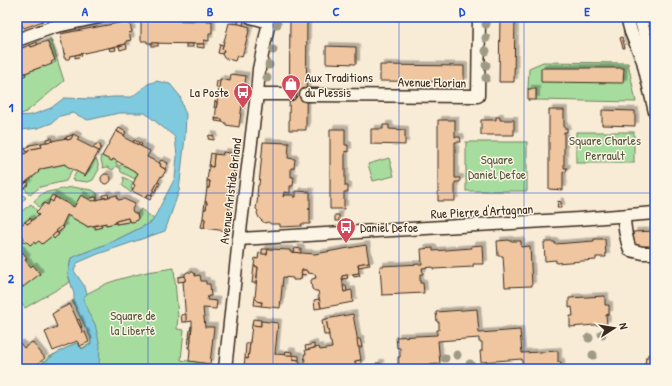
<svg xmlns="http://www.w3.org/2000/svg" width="672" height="386" font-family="'Patrick Hand',sans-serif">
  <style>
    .green { fill: #a7dc9f; stroke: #71835e }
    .water { fill: #80cae0; stroke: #648a92 }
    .building { fill: #efc69f; stroke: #3b2a1e; filter: url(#shadow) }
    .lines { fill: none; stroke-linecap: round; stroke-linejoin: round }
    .minor-casing { stroke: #3b2a1e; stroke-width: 15 }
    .minor { stroke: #fcf5e5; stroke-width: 12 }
    .tree { fill: #9f9a83 }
    .grid { fill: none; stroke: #1d4ed8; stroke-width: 1; stroke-opacity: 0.55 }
    .labels { text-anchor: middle; stroke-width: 3; stroke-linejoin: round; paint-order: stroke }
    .poi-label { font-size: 13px; fill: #3b2a1e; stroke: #fcf5e5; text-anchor: start }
    .street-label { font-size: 13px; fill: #3b2a1e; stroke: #fcf5e5 }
    .park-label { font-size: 13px; fill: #56563e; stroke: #fcf5e5 }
    .neatline { fill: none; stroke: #1d4ed8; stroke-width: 1.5 }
    .grid-label { font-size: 13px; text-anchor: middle; font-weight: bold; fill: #1d4ed8 }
  </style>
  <defs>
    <filter id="shadow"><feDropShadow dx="3.5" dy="-3.5" stdDeviation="0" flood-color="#0004"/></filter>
  </defs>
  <rect width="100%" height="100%" fill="#f9ecd7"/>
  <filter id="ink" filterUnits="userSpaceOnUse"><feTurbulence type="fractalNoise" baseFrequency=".025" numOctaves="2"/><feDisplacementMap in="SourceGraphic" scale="8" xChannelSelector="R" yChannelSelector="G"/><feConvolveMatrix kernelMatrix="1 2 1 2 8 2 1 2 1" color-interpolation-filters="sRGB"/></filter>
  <g filter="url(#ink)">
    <g class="green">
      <path d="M51 40 64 81 26 112 17 116V78L26 75 25 73 56 62 47 41Z"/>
      <path d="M543 62 628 63 636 102 536 100V89H528L529 68Z"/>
      <rect x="576" y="132" width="58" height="31"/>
      <rect x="466" y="142" width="61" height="49"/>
      <path d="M100 156H102L112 161 113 159 117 162 116 164 120 166 122 164 138 173 135 179 121 172 120 168 116 166 113 170 107 167 103 168Z"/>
      <path d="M389 158 394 176 373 181 368 164Z"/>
      <path d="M95 159 97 160 99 169 93 180 88 182 72 180 77 171 85 176Z"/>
      <path d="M65 164 73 168 66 181 40 187 30 195 24 188 28 184 27 182 39 172 38 171 41 169Z"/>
      <path d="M123 177 133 182 131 189 133 190 131 193 122 185 124 181Z"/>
      <path d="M72 187 92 190 97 193 98 200H97L96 197 91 198 90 200 81 195 74 207 52 195 48 205 44 203 40 208 34 201 43 193Z"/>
      <path d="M18 189 26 198 17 205V193L19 192 17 190Z"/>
      <path d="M31 204 37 211 36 212 39 215C31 221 24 222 17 228V215Z"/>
      <path d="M141 209 154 219 152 222 114 241 71 258 68 274 70 282 25 308 17 298V240L20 238 23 242H27L30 245 34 242 39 241 42 244 52 236 54 238 59 235 57 233 63 228 62 226 67 215 87 226 88 227 95 226 96 229 102 227 101 224 106 223V225L116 223V224L129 222V221L132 222 136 221 138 218 137 214Z"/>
      <path d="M174 268 178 317 177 329 184 330 181 360 212 364V369H36L47 358 77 343 82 348 90 344 91 338 72 301 108 283 120 279 147 272Z"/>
    </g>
    <path class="water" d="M156 81 170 84 180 96 183 108 186 114 185 137 179 191 165 231 98 254 77 263 74 271 85 287 87 294 83 298 89 314 95 324 100 346 99 365 95 369H36L55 354 76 343 82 349 91 344V338L74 304V294L68 274 71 258 114 241 152 222 175 178 177 156 175 137 145 113H119L88 120 73 113 60 116 52 123 38 128 22 130 17 133V116L32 115 51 108 64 98 93 99 113 97H132L148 84Z"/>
    <g class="building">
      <path d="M17 17H42L43 21 24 28 22 25 17 27Z"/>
      <path d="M239 17H245L243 25 238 24Z"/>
      <path d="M290 17H307L306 130H289Z"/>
      <path d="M500 17H515L514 82H499Z"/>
      <path d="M574 17H607V19L574 18Z"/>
      <path d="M141 20 210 21H212V33H209V41L204 40V44L147 43V41H141Z"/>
      <path d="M129 21 132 32 129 33 131 40 126 41V44L70 56 69 59H66L64 58V55L65 53 64 54 60 34Z"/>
      <path d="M229 23 239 24 250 27 242 57 237 55 235 61 224 58 222 54 224 50 222 49Z"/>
      <path d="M622 37 625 48H623L620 38Z"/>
      <path d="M47 41 55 60 51 62 52 64 44 67V66L17 76V50L30 45 31 47Z"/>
      <path d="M37 42V45L31 47 30 45Z"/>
      <rect x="151" y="43" width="7" height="3"/>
      <path d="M126 44 127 48 120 50 119 46Z"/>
      <rect x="186" y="44" width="7" height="3"/>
      <path d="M197 44H204V48L197 47Z"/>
      <path d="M220 44 223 45 222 49 224 50 222 54 218 53Z"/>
      <path d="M326 46 356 47V64L326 63Z"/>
      <path d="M115 47 116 50 110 51 109 48Z"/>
      <path d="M81 54 82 56 75 58V55Z"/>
      <path d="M380 65 464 66V82L380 81Z"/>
      <path d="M541 68H624L623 83 541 82Z"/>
      <path d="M25 73 26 75 17 79V76Z"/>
      <path d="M231 74 246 76 239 127 226 125V123L222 122V119H215L220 79 230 81Z"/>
      <path d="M217 81H220L219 88H216Z"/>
      <rect x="528" y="89" width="8" height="11"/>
      <path d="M215 101 217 102 216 108H214Z"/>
      <path d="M549 110H564V128H567V132H564V168H567L566 172H563V190L549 189Z"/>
      <path d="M602 110 635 111V126L602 125Z"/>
      <path d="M496 117H500V120H514V135H481V120H496Z"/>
      <path d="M215 119H222V122L215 121Z"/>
      <path d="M438 120H455V137H460L461 142H455V178H460V182H455V201H438Z"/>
      <path d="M383 125H389V129L405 130V145L371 144V129H383Z"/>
      <path d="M119 128 126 132 124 136 117 131Z"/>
      <path d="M330 129H345V145H348V152L345 151V186H348V192H344V209H330Z"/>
      <path d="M116 131 125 136V138L150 151 147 157 161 164 160 166 166 170 162 177 161 176 151 195 148 194 146 198 132 191 135 185 133 184 138 173 113 159 112 161 102 156Z"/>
      <path d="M73 134 79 137 77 140 99 151 85 176 65 165V164L41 169 38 171 39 172 17 189V158L23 153 25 154 31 149 42 147 41 143 67 138V140L71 139Z"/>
      <path d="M73 135 71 139 67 140 66 137Z"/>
      <path d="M209 135 214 136V140L208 139Z"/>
      <path d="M52 138 53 141 46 142V139Z"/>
      <path d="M134 140 142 144 141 146 133 142Z"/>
      <path d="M263 142 289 143 288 158 295 159 294 168H291V177H294L293 186H290V193L284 192 283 197 284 195H294V197H296V191L310 192V209H308H310V224H301L302 226 280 227V224H271L268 222 265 223 262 221 259 218 257 213 258 211 256 209 258 196H257L258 185H259Z"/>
      <path d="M41 143 42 147 31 149 27 152 25 149 30 145Z"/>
      <path d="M97 144 100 145 101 148 99 151 93 148 95 145Z"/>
      <path d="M21 150 23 153 18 157 17 153Z"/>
      <path d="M223 152 236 154 226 231 204 228 205 219 203 218 204 209H206L207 202H205L207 188H209L210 181H207L209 166 213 167 214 154 223 155Z"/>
      <path d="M211 153 214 154 213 167 209 166Z"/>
      <path d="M161 160 168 163 165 169 160 166 161 164 159 163Z"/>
      <circle cx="106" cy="179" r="5"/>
      <path d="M207 181H210L209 188H207Z"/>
      <path d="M27 182 29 184 20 191 18 189Z"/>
      <path d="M158 182 160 183 155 192 153 191Z"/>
      <path d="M108 194 109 197 103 198V195Z"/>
      <path d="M148 194 153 195 150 200 146 198Z"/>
      <path d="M52 195 56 197 53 202 49 200Z"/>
      <path d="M81 195 92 201 117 195 118 200 124 199 135 204 132 209 133 212 137 214 138 218 136 221 132 222 129 221 128 218 116 221V223L106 225V223L87 227V226L67 215 62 226 56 231 57 232 42 244 39 241 35 244 34 242 30 245 27 242H23L24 238 17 228 25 222 27 224 39 215 36 212 41 207 44 203 48 205 50 200 53 202 55 197 74 207Z"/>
      <path d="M96 197 97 200 92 201 90 200 91 198Z"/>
      <path d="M558 201 561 202V208H557Z"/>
      <path d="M205 202H207L206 209H204Z"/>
      <rect x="335" y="215" width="4" height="6"/>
      <path d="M30 218 32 221 27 224 25 222Z"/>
      <path d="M128 218 129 222 116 224V221Z"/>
      <path d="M203 218 205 219 204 228 201 227Z"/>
      <path d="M101 224 102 227 95 229V226Z"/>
      <path d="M62 226 64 228 57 233 59 234 54 239 52 236 57 232 56 231Z"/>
      <path d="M655 231V247L634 248 633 232Z"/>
      <path d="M594 239H605L606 257H596V260L556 263V260L545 261 544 242H555V244L594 241Z"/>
      <path d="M509 240V241H521V247L530 246 532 286 505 287 503 256H498L497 241Z"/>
      <path d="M366 245 369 262 358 264 359 273 342 276 344 292 351 290 352 291 353 302 321 308 318 291H315L312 289 311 281 312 279 316 278 315 274 308 273 306 270H302L301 279 299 280H293V278L283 277 280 308 261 306 262 302H259L255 298 258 267 254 266 255 258 258 259 259 253 267 254 268 249 290 250V252L315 254Z"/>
      <path d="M483 245 484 264H473V267L433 269V267L422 268 423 274H420V283H423L424 293 382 295 380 266 422 264 421 249 433 248V251L472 248 471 246Z"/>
      <path d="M295 248 301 249V253L294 252Z"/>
      <path d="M20 249 27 258 25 260 31 267 33 265 40 274 23 287 17 280V251Z"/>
      <path d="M262 249H268L267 254H262Z"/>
      <path d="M369 262 370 265 359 267 358 264Z"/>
      <path d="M254 266 258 267 256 283H252Z"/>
      <path d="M302 270H306L308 273 306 275 301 274Z"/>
      <path d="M187 272H193L195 274V276L200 275 201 281H206V284H210L211 296H208L207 300 217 301 216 309 203 308 205 327H214L210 364 189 361 192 325V321L186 322 183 281H185V274Z"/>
      <path d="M359 273 360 276 354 277 353 274Z"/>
      <path d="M347 275 348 278 342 279V276Z"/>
      <path d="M185 276V281L178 282V277Z"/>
      <path d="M17 280 23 287H20L17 284Z"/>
      <path d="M343 286H346L347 291 344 292Z"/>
      <path d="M605 296V305H609V314L606 315 607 324 570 327V316H573L572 307 569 308V298Z"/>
      <path d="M255 298 259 302H262L261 306 254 305Z"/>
      <path d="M319 299 321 308 315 309 314 300Z"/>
      <path d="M70 304 83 333 85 332 89 342 80 346 77 341 53 351 45 332 57 327 52 314 60 309Z"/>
      <path d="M477 309 479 333 520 330 522 353 558 351V362H561V369H524V365H522V359L481 362 480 351H482V342H479V338L438 341 440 364 398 367V357H400V348H397L396 337 437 335V330H439V322H437L436 312Z"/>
      <path d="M186 314V322H182L181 315Z"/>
      <path d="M353 314 361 360 355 361 356 367 355 369H306L304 354H306L305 350 319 347 320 350 332 348 331 342H330L326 319Z"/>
      <path d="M79 319 82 327 81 328 77 320Z"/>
      <path d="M253 319 261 320V326L252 325Z"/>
      <path d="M326 319 329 335H324L322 320Z"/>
      <path d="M261 321 278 323 275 354 293 355V359L299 360 301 369H247V366H244L245 358 248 359 252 325 261 326Z"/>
      <path d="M191 326H192L191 336H189Z"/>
      <path d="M189 337 191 338 190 349 188 348Z"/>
      <path d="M357 339H360L362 347H358Z"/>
      <path d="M32 342 45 358 31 369H17V346L20 343 24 348Z"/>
      <path d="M246 343H250L248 359 245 358Z"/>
      <path d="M314 344V348L306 350 305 346Z"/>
      <path d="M286 351 292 352V355H285Z"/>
      <path d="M648 354 655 356V369H640L641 367 642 368V366L646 367 647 365H645L646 357H648Z"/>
      <path d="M293 355 299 356V360L293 359Z"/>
      <path d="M361 360V364L356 365 355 361Z"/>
      <path d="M376 363H380V369H377Z"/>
    </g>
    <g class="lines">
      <defs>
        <g id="minor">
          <path d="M251 17 269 22"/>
          <path d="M627 17 631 32 643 61 655 112"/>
          <path d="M640 17 655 74"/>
          <path d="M17 40 53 27 99 17"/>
          <path d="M257 94H290"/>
          <path d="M306 95 478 96 479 17"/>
          <path d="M624 216C624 229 626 238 630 250L643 253H655"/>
          <path d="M239 239 579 219 655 213"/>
          <path d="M225 369 239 239 257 94 259 69 270 17"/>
        </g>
      </defs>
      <use href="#minor" class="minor-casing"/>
      <use href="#minor" class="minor"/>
    </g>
    <g class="tree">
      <circle cx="277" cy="24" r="4.5"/>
      <circle cx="486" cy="24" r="4.5"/>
      <circle cx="486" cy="38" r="4.5"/>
      <circle cx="273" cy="50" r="4.5"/>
      <circle cx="486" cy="51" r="4.5"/>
      <circle cx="269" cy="65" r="4.5"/>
      <circle cx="486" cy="65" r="4.5"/>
      <circle cx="267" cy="78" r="4.5"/>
      <circle cx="486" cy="78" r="4.5"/>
      <circle cx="602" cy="334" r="4.5"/>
      <circle cx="589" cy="338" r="4.5"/>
      <circle cx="457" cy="355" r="4.5"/>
      <circle cx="593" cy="355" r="4.5"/>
      <circle cx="445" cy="358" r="4.5"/>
      <circle cx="470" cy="364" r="4.5"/>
    </g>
  </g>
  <path class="grid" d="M148 17V369M273 17V369M399 17V369M524 17V369M17 193H655"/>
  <defs>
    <symbol id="shop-pin" viewBox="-11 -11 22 30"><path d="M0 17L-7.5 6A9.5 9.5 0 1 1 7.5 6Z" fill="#d1495b" stroke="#fcf5e5"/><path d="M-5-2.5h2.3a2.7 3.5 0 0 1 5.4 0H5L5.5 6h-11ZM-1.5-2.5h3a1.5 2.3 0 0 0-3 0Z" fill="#fff"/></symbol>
    <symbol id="bus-pin" viewBox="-11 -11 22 30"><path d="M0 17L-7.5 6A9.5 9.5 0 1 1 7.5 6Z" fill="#d1495b" stroke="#fcf5e5"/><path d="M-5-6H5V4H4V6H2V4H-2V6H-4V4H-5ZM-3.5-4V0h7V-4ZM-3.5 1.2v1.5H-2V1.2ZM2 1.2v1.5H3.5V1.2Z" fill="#fff"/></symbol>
  </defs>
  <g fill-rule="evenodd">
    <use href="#shop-pin" x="280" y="73" width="22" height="30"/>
    <use href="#bus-pin" x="232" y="81" width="22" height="30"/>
    <use href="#bus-pin" x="335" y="216" width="22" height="30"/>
  </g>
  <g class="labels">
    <g class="poi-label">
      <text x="305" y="82">Aux Traditions<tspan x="305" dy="15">du Plessis</tspan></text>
      <text x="229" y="97" text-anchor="end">La Poste</text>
      <text x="360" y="232">Daniel Defoe</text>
    </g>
    <g class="street-label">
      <text transform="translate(432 82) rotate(1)" y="5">Avenue Florian</text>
      <text transform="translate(230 191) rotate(-83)" y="5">Avenue Aristide Briand</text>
      <text transform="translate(482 211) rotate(-3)" y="5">Rue Pierre d'Artagnan</text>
    </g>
    <g class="park-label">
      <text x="605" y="145">Square Charles<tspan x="605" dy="15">Perrault</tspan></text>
      <text x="497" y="164">Square<tspan x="497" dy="15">Daniel Defoe</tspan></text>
      <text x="133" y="320">Square de<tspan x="133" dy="15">la Liberté</tspan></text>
    </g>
  </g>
  <rect width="672" height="386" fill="none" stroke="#fcf5e5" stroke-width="44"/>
  <g transform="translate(614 328) rotate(78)" stroke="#fcf5e5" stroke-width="3" paint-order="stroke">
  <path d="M0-3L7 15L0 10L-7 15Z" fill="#3b2a1e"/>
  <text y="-6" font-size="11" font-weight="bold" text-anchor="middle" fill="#3b2a1e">N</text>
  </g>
  <rect x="22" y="22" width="628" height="342" class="neatline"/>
  <g class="grid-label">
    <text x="85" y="16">A</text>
    <text x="210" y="16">B</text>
    <text x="336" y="16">C</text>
    <text x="462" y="16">D</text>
    <text x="587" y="16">E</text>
    <text x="11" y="112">1</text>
    <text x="11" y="283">2</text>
  </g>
</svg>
